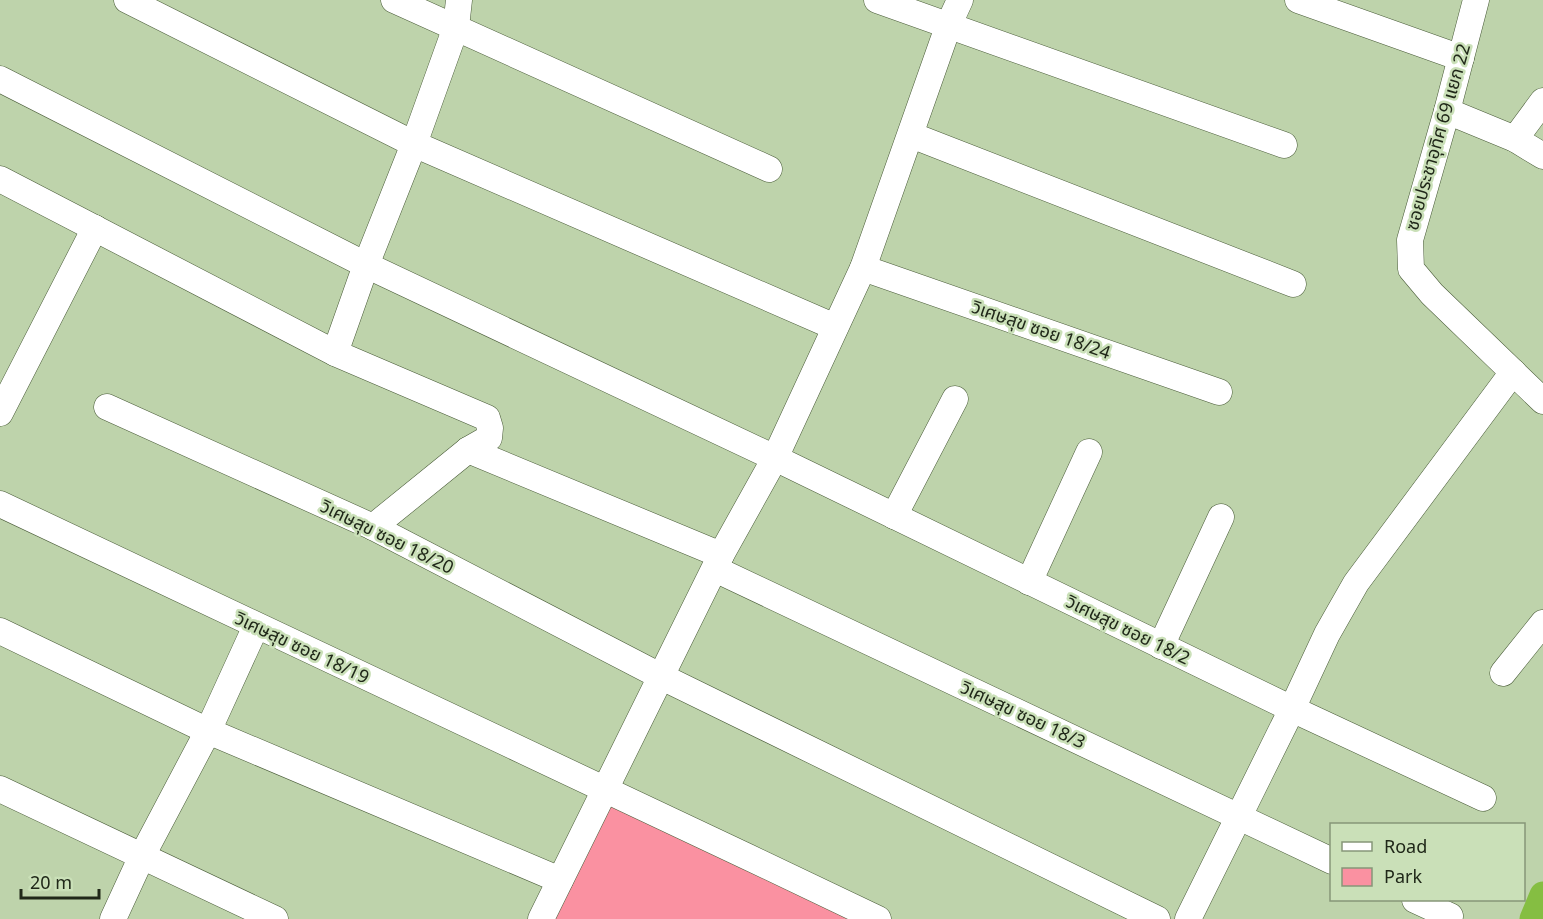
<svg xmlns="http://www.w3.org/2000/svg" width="1543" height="919" font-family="'Noto Sans','Noto Sans Thai',sans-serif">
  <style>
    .green { fill: #fa91a1 }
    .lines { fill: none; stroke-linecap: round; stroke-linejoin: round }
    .canal { stroke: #85be42; stroke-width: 27 }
    .minor-casing { stroke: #495b38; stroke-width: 27 }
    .minor { stroke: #fff; stroke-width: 26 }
    .labels { text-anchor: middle; stroke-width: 5; stroke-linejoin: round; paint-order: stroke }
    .street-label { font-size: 18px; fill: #202819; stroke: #cae0b8 }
  </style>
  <rect width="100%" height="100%" fill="#bed3ab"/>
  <path class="green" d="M606 788 878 919H542Z"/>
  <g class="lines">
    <path class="canal" d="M1533 919 1543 895"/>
    <defs>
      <g id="minor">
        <path d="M127 0 414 144 835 327"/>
        <path d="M394 0 769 169"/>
        <path d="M877 0 1284 145"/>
        <path d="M1298 0 1461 58"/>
        <path d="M1476 0 1447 111 1410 240 1411 269 1432 294 1543 401"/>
        <path d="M0 79 366 265 775 458 1292 709 1483 798"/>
        <path d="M1447 111 1515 139 1543 156"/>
        <path d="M911 135 1293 284"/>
        <path d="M1515 139 1543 101"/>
        <path d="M0 179 335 353 487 418 490 428 489 438 468 450 373 527"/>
        <path d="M863 268 1219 392"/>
        <path d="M335 353 366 265 414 144 456 27 459 0"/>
        <path d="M107 407 373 527 662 677 1157 919"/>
        <path d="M0 413 95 228"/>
        <path d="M468 450 721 555"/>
        <path d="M0 504C292 643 586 779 878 919"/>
        <path d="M894 516 955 399"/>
        <path d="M715 569 1332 861"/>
        <path d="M1029 582 1089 452"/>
        <path d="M0 631 208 731 560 880"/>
        <path d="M1161 646 1221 517"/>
        <path d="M1503 673 1543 623"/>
        <path d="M0 789 275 919"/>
        <path d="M1415 900 1450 916"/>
        <path d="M113 919 142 856 208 731 256 626"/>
        <path d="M541 919 721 555 775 458 863 268 949 24 960 0"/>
        <path d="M1188 919 1292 709 1327 634 1356 583 1513 372"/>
      </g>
    </defs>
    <use href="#minor" class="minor-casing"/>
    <use href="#minor" class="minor"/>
  </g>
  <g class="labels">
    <g class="street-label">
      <text transform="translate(1438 137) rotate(-74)" y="6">ซอยประชาอุทิศ 69 แยก 22</text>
      <text transform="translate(1041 330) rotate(19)" y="6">วิเศษสุข ซอย 18/24</text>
      <text transform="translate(387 537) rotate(26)" y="6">วิเศษสุข ซอย 18/20</text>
      <text transform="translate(1128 630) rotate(26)" y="6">วิเศษสุข ซอย 18/2</text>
      <text transform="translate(302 648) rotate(25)" y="6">วิเศษสุข ซอย 18/19</text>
      <text transform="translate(1023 715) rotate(25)" y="6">วิเศษสุข ซอย 18/3</text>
    </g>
  </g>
  <rect x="1330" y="823" width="195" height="78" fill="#cae0b8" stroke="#869678" stroke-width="1.5"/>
  <rect x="1342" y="842" width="30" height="9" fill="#ffffff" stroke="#869678" stroke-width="1.5"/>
  <text x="1384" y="853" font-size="18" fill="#202819">Road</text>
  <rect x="1342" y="868" width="30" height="18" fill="#fa91a1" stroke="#869678" stroke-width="1.5"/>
  <text x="1384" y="883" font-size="18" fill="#202819">Park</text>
  <path d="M21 889v9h78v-9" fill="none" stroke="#202819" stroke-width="3"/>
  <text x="30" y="889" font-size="18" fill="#202819" stroke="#cae0b8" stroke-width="4.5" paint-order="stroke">20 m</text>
</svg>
